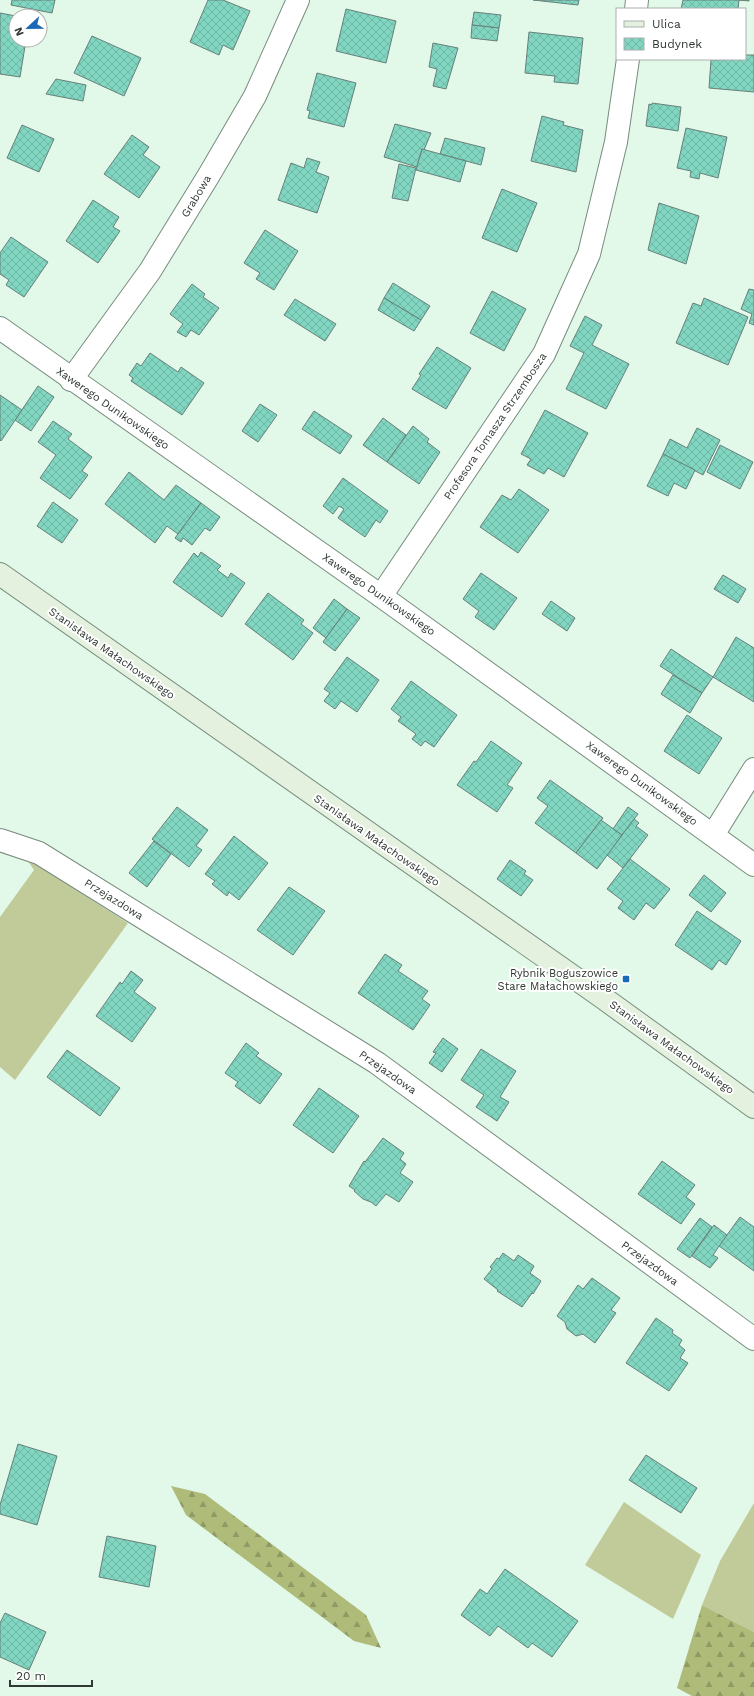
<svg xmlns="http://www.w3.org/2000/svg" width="754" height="1696" font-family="'Work Sans',sans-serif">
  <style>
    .grass { fill: #c1cb9a }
    .forest { fill: url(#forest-firs) }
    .building { fill: url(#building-cross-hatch); stroke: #678079 }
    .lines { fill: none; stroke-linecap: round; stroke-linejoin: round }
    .street-casing { stroke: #778c7e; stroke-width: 24 }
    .secondary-casing { stroke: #778c7e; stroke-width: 24 }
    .street { stroke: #fff; stroke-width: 22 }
    .secondary { stroke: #e4f1df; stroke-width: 22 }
    .poi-dot { fill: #1a69b8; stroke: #fff; stroke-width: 1.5 }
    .labels { text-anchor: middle; stroke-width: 4; stroke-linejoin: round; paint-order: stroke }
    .street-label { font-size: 11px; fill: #2f3832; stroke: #fff }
    .poi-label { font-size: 11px; fill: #2f3832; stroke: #fff; text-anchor: end }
  </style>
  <defs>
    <pattern id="forest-firs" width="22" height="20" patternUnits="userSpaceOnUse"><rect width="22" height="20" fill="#aebb79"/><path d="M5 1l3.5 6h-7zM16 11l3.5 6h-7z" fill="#8e9964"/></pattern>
    <pattern id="building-cross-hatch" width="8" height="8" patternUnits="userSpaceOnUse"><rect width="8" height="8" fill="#80d6c0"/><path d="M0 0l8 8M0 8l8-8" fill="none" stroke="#6fb8a5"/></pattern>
  </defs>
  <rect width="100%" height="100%" fill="#e2f8e9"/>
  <g class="grass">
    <path d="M26 858 128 923 15 1080 0 1067V917L34 870Z"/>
    <path d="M624 1502 701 1555 673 1619 585 1565Z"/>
    <path d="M754 1503V1632L702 1605 720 1561Z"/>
  </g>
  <g class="forest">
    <path d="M171 1486 205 1494 366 1615 381 1648 354 1641 186 1515Z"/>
    <path d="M702 1605 754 1632V1696H692L677 1688Z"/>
  </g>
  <g class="building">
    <path d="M12 0H55L52 13 11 5Z"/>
    <path d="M208 0H223L250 11 233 50 223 45 219 55 190 42Z"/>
    <path d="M533 0H579L578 5Z"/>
    <path d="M683 0H749V1L739 0 738 9H681Z"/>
    <path d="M346 9 396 21 386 63 336 51Z"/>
    <path d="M474 12 501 15 499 28 472 25Z"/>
    <path d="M0 13 16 16V40H26L20 77 0 74Z"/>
    <path d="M472 25 499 28 497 41 471 38Z"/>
    <path d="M529 32 583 38 578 84 554 82 555 76 525 73Z"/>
    <path d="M92 36 141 58 124 96 74 73Z"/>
    <path d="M433 43 458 48 446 89 433 86 437 69 429 67Z"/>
    <path d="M745 55H754V92L709 88 711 60 745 59Z"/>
    <path d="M317 73 356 83 344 127 308 118 310 111 307 110Z"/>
    <path d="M56 79 86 85 83 101 46 94Z"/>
    <path d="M652 103 681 107 678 131 646 126 649 104 652 105Z"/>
    <path d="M542 116 564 122 563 125 583 130 576 172 531 161Z"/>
    <path d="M395 124 431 133 424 150 422 149 417 167 384 157Z"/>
    <path d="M22 125 54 139 39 172 7 158Z"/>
    <path d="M686 128 727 137 718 178 700 173 699 179 690 177 691 171 677 168Z"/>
    <path d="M132 135 149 147 143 155 160 167 139 198 104 174Z"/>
    <path d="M445 138 485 148 481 165 440 154Z"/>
    <path d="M422 149 466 161 460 182 416 170Z"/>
    <path d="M307 158 320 162 316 172 329 177 317 213 278 200 291 163 304 168Z"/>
    <path d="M399 164 416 168 408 201 392 198Z"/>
    <path d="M502 189 537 203 517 252 482 238Z"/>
    <path d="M93 200 119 217 113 227 120 231 98 263 66 241Z"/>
    <path d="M659 203 699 216 686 264 648 250Z"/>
    <path d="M265 230 298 251 274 290 256 279 260 273 244 263Z"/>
    <path d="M11 237 48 262 24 297 6 285 9 280 0 274V253Z"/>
    <path d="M393 283 430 306 421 320 384 298Z"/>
    <path d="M192 284 205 294 203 297 219 308 199 335 191 330 186 337 177 332 183 324 170 314Z"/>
    <path d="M749 289 754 290V325L749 323 752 314 741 309Z"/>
    <path d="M492 291 526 309 504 351 470 333Z"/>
    <path d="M384 298 421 320 414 331 378 310Z"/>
    <path d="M704 298 748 317 728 365 676 343 693 303 701 306Z"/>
    <path d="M295 299 336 324 325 341 284 315Z"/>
    <path d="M585 316 602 325 592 345 629 364 606 409 566 389 584 353 570 346Z"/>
    <path d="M437 347 471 368 446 409 412 389 421 375 419 374Z"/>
    <path d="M150 353 178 372 181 367 204 383 182 415 131 381 133 378 129 375 137 363 141 366Z"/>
    <path d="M38 386 54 397 31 431 15 420Z"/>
    <path d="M0 395 22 410 1 441 0 440Z"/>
    <path d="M260 404 277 415 258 442 242 431Z"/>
    <path d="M545 410 588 433 564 477 548 468 544 474 527 465 531 459 521 454Z"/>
    <path d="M314 411 352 436 340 454 302 429Z"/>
    <path d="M383 418 406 435 387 462 363 445Z"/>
    <path d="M53 421 72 434 68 439 92 457 82 471 88 475 70 499 40 478 56 455 38 442Z"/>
    <path d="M413 426 429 439 427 442 440 452 419 484 387 462Z"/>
    <path d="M697 428 720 440 703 475 663 454 670 439 687 448Z"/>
    <path d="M720 445 753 462 740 489 707 472Z"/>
    <path d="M663 454 695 470 686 489 674 483 668 496 647 486Z"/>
    <path d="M129 472 164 500 176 485 201 503 178 534 167 526 155 543 105 504Z"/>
    <path d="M343 478 388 511 380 523 376 520 365 537 338 518 344 509 339 506 333 514 323 506Z"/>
    <path d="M519 489 549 510 518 553 480 527 502 495 511 500Z"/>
    <path d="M53 502 78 520 62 543 37 526Z"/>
    <path d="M201 503 220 517 210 531 205 528 192 545 183 538 181 542 175 538Z"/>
    <path d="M201 552 221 566 217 570 228 578 231 573 245 583 222 617 173 582 194 553 198 557Z"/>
    <path d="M481 573 517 598 494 630 475 617 479 611 463 599Z"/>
    <path d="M723 575 746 589 738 603 714 589Z"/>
    <path d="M268 593 304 620 301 624 313 633 293 660 245 624Z"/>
    <path d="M334 599 347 609 326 638 313 628Z"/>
    <path d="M551 601 575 618 567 631 542 614Z"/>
    <path d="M347 609 360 618 335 651 323 642Z"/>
    <path d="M736 637 754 648V702L713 677Z"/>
    <path d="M671 649 713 677 702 693 660 666Z"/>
    <path d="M347 657 379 680 357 712 341 701 335 709 324 701 330 693 324 689Z"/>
    <path d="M673 675 702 693 690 713 661 694Z"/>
    <path d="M411 681 457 715 434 747 425 741 421 746 412 739 416 734 398 721 401 717 391 709Z"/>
    <path d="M687 715 722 738 699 774 664 751Z"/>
    <path d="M491 741 522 763 507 785 513 788 497 812 457 785 474 761 476 762Z"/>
    <path d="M550 780 603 818 576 853 535 823 548 806 537 798Z"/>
    <path d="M177 807 208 830 196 846 202 850 189 867 152 839Z"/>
    <path d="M628 807 638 814 622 835 613 829Z"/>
    <path d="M634 819 639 823 636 826 648 835 623 868 607 855Z"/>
    <path d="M601 820 622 835 597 869 576 853Z"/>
    <path d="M234 836 268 863 239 900 229 892 227 896 212 884 215 881 205 874Z"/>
    <path d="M154 841 171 854 147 887 129 873Z"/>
    <path d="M630 859 670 889 654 909 646 903 634 920 618 908 623 901 607 889Z"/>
    <path d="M510 860 526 871 524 874 533 880 521 896 497 879Z"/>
    <path d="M704 875 726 893 711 912 689 895Z"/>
    <path d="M289 887 325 911 293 955 257 930Z"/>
    <path d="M697 911 741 941 726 965 719 960 712 970 675 945Z"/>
    <path d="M385 954 402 965 398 971 428 991 422 999 430 1005 413 1030 358 993Z"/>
    <path d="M131 971 143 980 134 992 156 1008 132 1042 96 1016 120 982 122 984Z"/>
    <path d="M443 1038 458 1049 442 1072 429 1063 436 1053 433 1052Z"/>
    <path d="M246 1043 259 1053 256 1056 282 1074 260 1104 235 1086 238 1082 225 1073Z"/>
    <path d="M481 1049 516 1071 500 1097 509 1102 497 1121 476 1107 484 1095 461 1080Z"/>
    <path d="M67 1050 120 1088 100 1116 47 1077Z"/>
    <path d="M319 1088 359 1116 333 1153 293 1125Z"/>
    <path d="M383 1138 404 1153 400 1159 406 1164 400 1173 413 1182 399 1202 386 1194 376 1206 371 1202 363 1199 354 1191 355 1190 349 1186 364 1161 365 1162Z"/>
    <path d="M662 1161 695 1185 686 1197 695 1204 681 1224 638 1194Z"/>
    <path d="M740 1217 754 1227V1271L719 1246Z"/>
    <path d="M700 1218 712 1227 690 1258 677 1249Z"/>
    <path d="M714 1225 727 1235 713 1255 718 1258 710 1268 692 1256Z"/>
    <path d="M503 1253 514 1261 518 1255 534 1266 530 1273 541 1281 533 1294 532 1293 522 1307 497 1291 498 1290 484 1279 492 1269 490 1267 497 1258 499 1259Z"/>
    <path d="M592 1278 620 1298 611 1310 616 1313 595 1343 583 1334 576 1336 567 1329 565 1322 557 1316 578 1285 583 1289Z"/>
    <path d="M656 1318 673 1330 672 1333 682 1340 679 1345 685 1350 680 1358 688 1363 669 1391 626 1363Z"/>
    <path d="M18 1444 57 1456 37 1525 0 1514V1505Z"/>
    <path d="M646 1455 697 1488 681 1513 629 1480Z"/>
    <path d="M107 1536 156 1546 149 1587 99 1577Z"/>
    <path d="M505 1569 578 1621 552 1657 532 1643 528 1648 498 1626 490 1636 461 1615 480 1589 487 1594Z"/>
    <path d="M5 1613 46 1632 29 1670 0 1657V1623Z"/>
  </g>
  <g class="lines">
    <defs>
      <g id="street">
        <path d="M636 9 637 0"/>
        <path d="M0 328 381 596 754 865"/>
        <path d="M71 380 150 271 209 175 255 96 298 0"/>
        <path d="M381 596 544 354 589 254 616 142 628 59"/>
        <path d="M713 835 754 769"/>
        <path d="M0 840 39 853 377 1063 754 1339"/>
      </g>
      <path id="secondary" d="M0 574 602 997 754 1107"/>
    </defs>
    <use href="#street" class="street-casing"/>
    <use href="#secondary" class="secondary-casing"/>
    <use href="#street" class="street"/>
    <use href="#secondary" class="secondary"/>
  </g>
  <rect class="poi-dot" x="622" y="975" width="8" height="8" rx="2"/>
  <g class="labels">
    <g class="street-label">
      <text transform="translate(196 196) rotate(-59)" y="4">Grabowa</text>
      <text transform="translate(113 408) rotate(35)" y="4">Xawerego Dunikowskiego</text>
      <text transform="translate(495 426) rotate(-56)" y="4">Profesora Tomasza Strzembosza</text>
      <text transform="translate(379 594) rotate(35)" y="4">Xawerego Dunikowskiego</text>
      <text transform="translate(112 653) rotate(35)" y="4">Stanisława Małachowskiego</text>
      <text transform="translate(642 783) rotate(36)" y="4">Xawerego Dunikowskiego</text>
      <text transform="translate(377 840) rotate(35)" y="4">Stanisława Małachowskiego</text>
      <text transform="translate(114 899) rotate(32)" y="4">Przejazdowa</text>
      <text transform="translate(672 1047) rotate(36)" y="4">Stanisława Małachowskiego</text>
      <text transform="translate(388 1072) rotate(35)" y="4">Przejazdowa</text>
      <text transform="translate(650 1263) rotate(36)" y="4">Przejazdowa</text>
    </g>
    <g class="poi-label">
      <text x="618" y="977">Rybnik Boguszowice<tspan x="618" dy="13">Stare Małachowskiego</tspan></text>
    </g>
  </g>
  <rect x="616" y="8" width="130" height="52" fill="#ffffff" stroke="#acafad"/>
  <rect x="624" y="21" width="20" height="6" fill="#e4f1df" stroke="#acafad"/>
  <text x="652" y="28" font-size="12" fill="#2f3832">Ulica</text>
  <rect x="624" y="38" width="20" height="12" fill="url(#building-cross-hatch)" stroke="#acafad"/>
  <text x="652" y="48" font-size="12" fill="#2f3832">Budynek</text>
  <g transform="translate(28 28) rotate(248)"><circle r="19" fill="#ffffff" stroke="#acafad"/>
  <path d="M0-3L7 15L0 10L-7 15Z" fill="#1a69b8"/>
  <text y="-6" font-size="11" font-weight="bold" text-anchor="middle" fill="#2f3832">N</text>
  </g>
  <path d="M10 1680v6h82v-6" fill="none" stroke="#2f3832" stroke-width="2"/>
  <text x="16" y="1680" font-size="12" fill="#2f3832" stroke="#ffffff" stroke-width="3" paint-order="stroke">20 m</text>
</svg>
